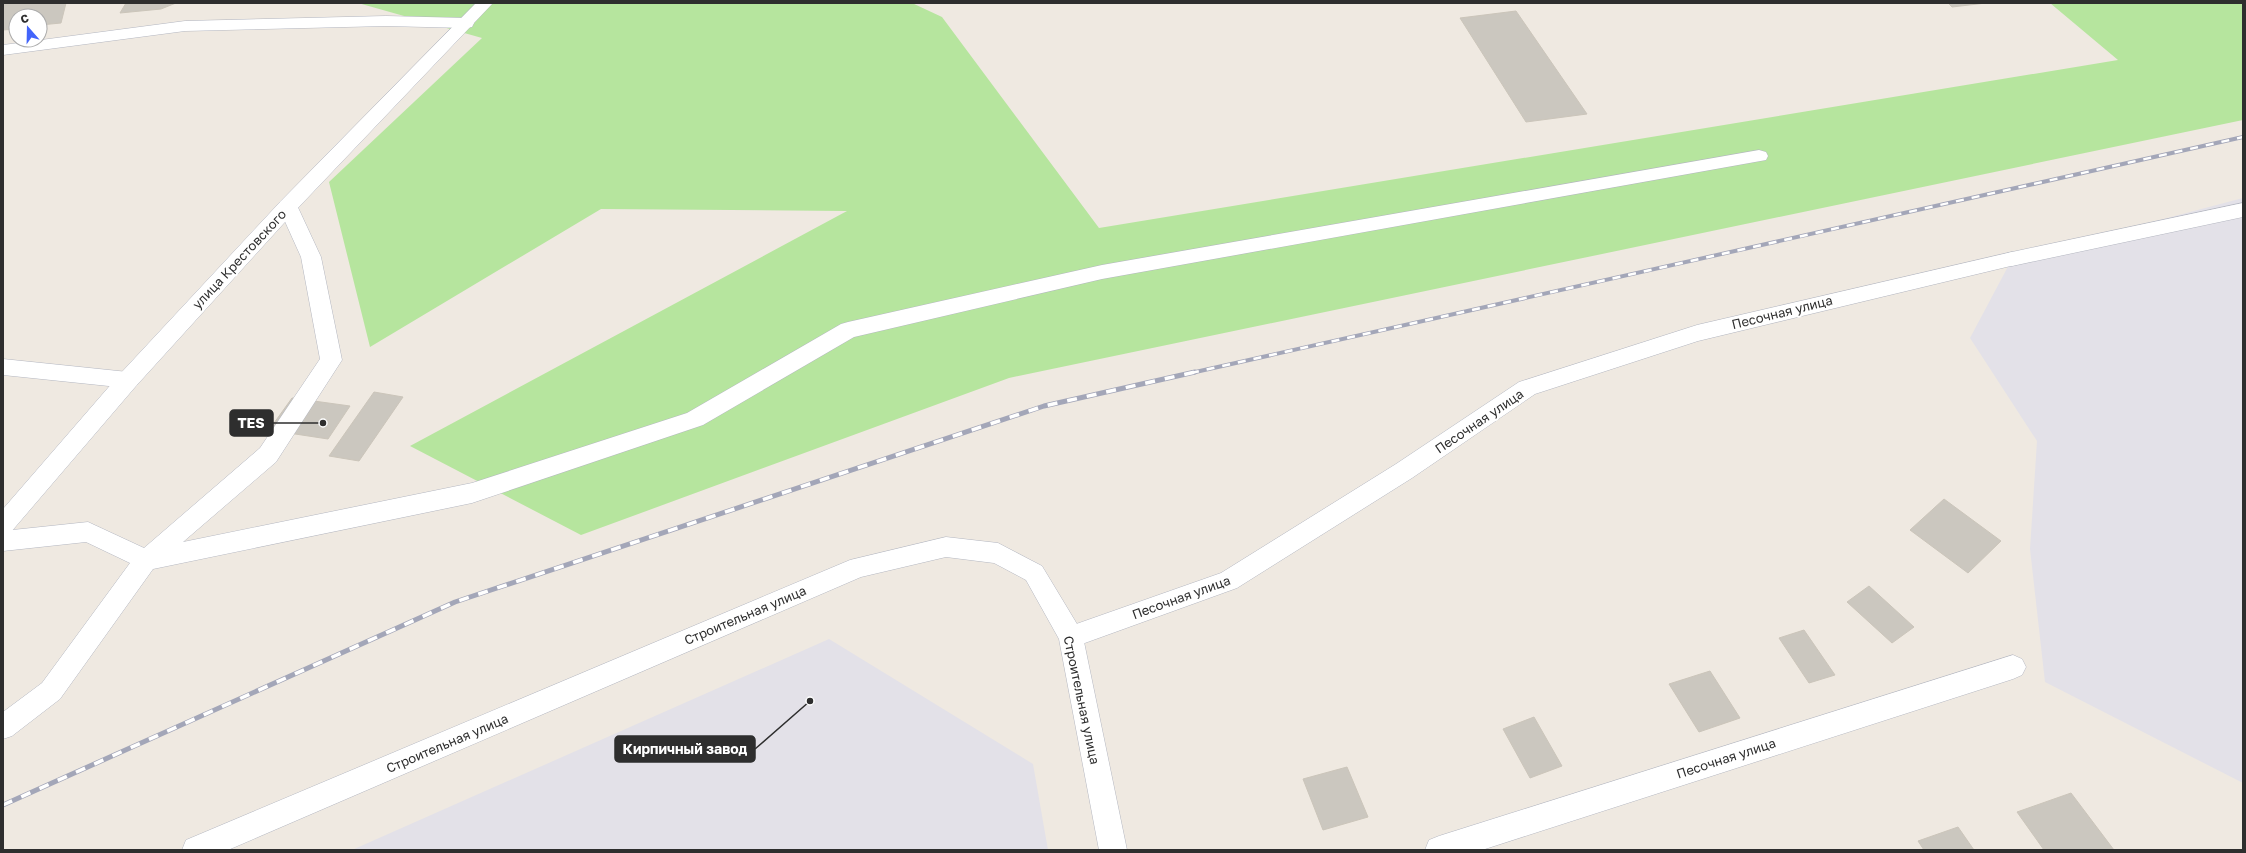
<svg xmlns="http://www.w3.org/2000/svg" width="2246" height="853" font-family="'Golos Text',sans-serif">
  <style>
    .industrial { fill: #e3e1e8 }
    .green { fill: #b6e59e }
    .building { fill: #cbc7bf; stroke: #cbc5ba }
    .lines { fill: none; stroke-linecap: round; stroke-linejoin: round }
    .lane-casing { stroke: #b4b7c1; stroke-width: 1 }
    .street-casing { stroke: #b4b7c1; stroke-width: 1 }
    .secondary-casing { stroke: #b4b7c1; stroke-width: 1 }
    .lane { fill: #fff; fill-rule: evenodd }
    .street { fill: #fff; fill-rule: evenodd }
    .secondary { fill: #fff; fill-rule: evenodd }
    .rail-far1-casing { stroke: #a3a6b8; stroke-width: 4 }
    .rail-casing { stroke: #a3a6b8; stroke-width: 5 }
    .rail-far1 { stroke: #fff; stroke-width: 2.5; stroke-dasharray: 8; stroke-linecap: butt }
    .rail { stroke: #fff; stroke-width: 3.5; stroke-dasharray: 10; stroke-linecap: butt }
    .labels { text-anchor: middle; stroke-width: 4; stroke-linejoin: round; paint-order: stroke }
    .street-label { font-size: 13px; fill: #2e2e2e; stroke: #fff }
    .leader { fill: none; stroke: #2e2e2e; stroke-width: 1.5 }
    .callout-dot { fill: #2e2e2e; stroke: #fff; stroke-width: 1.5 }
    .callout { fill: #2e2e2e; stroke: #2e2e2e; stroke-width: 1.5 }
    .callout-label { font-size: 14px; text-anchor: middle; font-weight: bold; fill: #fff }
  </style>
  <rect width="100%" height="100%" fill="#efe9e1"/>
  <g class="industrial">
    <path d="M2243 198V783L2045 682 2030 549 2037 441 1970 338 2012 259Z"/>
    <path d="M829 639 1033 764 1048 850H352Z"/>
  </g>
  <path class="green" d="M358 3H912L942 17 1099 228 2118 60 2050 3H2243V120L1009 378 581 535 410 446 847 211 601 209 370 347 329 182 482 38Z"/>
  <g class="building">
    <path d="M3 3H66L61 23 40 25V16H16V29L3 30Z"/>
    <path d="M126 3H176L161 9 120 13Z"/>
    <path d="M1948 3H1986L1952 7Z"/>
    <path d="M1516 11 1587 114 1526 122 1460 18Z"/>
    <path d="M374 392 403 397 359 461 329 456Z"/>
    <path d="M292 398 350 406 328 439 269 430Z"/>
    <path d="M1944 499 2001 541 1968 573 1910 530Z"/>
    <path d="M1869 586 1914 627 1892 643 1847 602Z"/>
    <path d="M1804 630 1835 675 1809 683 1779 638Z"/>
    <path d="M1710 671 1740 718 1699 732 1669 684Z"/>
    <path d="M1534 717 1562 766 1530 778 1503 729Z"/>
    <path d="M1347 767 1368 817 1323 830 1303 779Z"/>
    <path d="M2071 793 2114 850H2044L2017 812Z"/>
    <path d="M1958 827 1974 850H1924L1918 841Z"/>
  </g>
  <g class="lines">
    <defs>
      <g id="lane">
        <path d="M386 16 466 18 472 19 474 23 472 27 466 28 386 26 185 31 3 55V45L185 21Z"/>
        <path d="M1759 150 1766 152 1768 156 1766 160 1102 279 854 337 703 425 472 503 153 569 60 699 12 736 3 739V712L42 683 130 563 86 542 3 551V531L88 522 144 548 260 448 320 359 301 257 278 206 281 201 288 199 295 201 321 257 342 360 276 462 183 542 472 483 687 413 841 324 848 322 1102 265Z"/>
        <path d="M2243 203V217L2012 266 2005 264 2002 259 2005 254 2012 252Z"/>
        <path d="M3 359 128 372 136 374 139 380 136 386 128 388 3 375Z"/>
      </g>
      <g id="street">
        <path d="M2012 252 2019 254 2022 259 2019 264 1698 341 1535 394 1412 478 1237 588 1071 648 1062 645 1059 637 1062 629 1221 573 1396 464 1519 382 1697 325Z"/>
        <path d="M2013 655 2022 659 2026 667 2022 675 2013 679 1482 850H1425L1429 840 1439 836Z"/>
      </g>
      <g id="secondary">
        <path d="M476 3H493L295 211 136 386 11 532 3 535V509L120 374 281 201Z"/>
        <path d="M946 537 998 543 1042 566 1080 629 1083 637 1127 850H1099L1059 639 1026 580 994 563 946 557 861 577 228 850H182L186 840 850 560Z"/>
      </g>
    </defs>
    <use href="#lane" class="lane-casing"/>
    <use href="#street" class="street-casing"/>
    <use href="#secondary" class="secondary-casing"/>
    <use href="#lane" class="lane"/>
    <use href="#street" class="street"/>
    <use href="#secondary" class="secondary"/>
    <defs>
      <path id="rail-far1" d="M1191 373 2243 137"/>
      <path id="rail" d="M3 805 455 602 1044 406 1195 372"/>
    </defs>
    <use href="#rail-far1" class="rail-far1-casing"/>
    <use href="#rail" class="rail-casing"/>
    <use href="#rail-far1" class="rail-far1"/>
    <use href="#rail" class="rail"/>
  </g>
  <g class="labels">
    <g class="street-label">
      <text transform="translate(239 259) rotate(-47)" y="5">улица Крестовского</text>
      <text transform="translate(1782 312) rotate(-14)" y="5">Песочная улица</text>
      <text transform="translate(1479 421) rotate(-34)" y="5">Песочная улица</text>
      <text transform="translate(1181 597) rotate(-20)" y="5">Песочная улица</text>
      <text transform="translate(745 615) rotate(-23)" y="5">Строительная улица</text>
      <text transform="translate(1082 700) rotate(78)" y="5">Строительная улица</text>
      <text transform="translate(447 743) rotate(-23)" y="5">Строительная улица</text>
      <text transform="translate(1726 758) rotate(-18)" y="5">Песочная улица</text>
    </g>
  </g>
  <path class="leader" d="M323 423L273 423M810 701L755 749"/>
  <g class="callout-dot">
    <circle cx="323" cy="423" r="4"/>
    <circle cx="810" cy="701" r="4"/>
  </g>
  <g class="callout">
    <rect x="230" y="410" width="43" height="26" rx="4"/>
    <rect x="615" y="736" width="140" height="26" rx="4"/>
  </g>
  <g class="callout-label">
    <text x="251" y="428">TES</text>
    <text x="685" y="754">Кирпичный завод</text>
  </g>
  <rect width="2246" height="853" fill="none" stroke="#2e2e2e" stroke-width="8"/>
  <g transform="translate(28 28) rotate(340)"><circle r="19" fill="#ffffff" stroke="#ababab"/>
  <path d="M0-3L7 15L0 10L-7 15Z" fill="#4264fb"/>
  <text y="-6" font-size="11" font-weight="bold" text-anchor="middle" fill="#2e2e2e">С</text>
  </g>
</svg>
